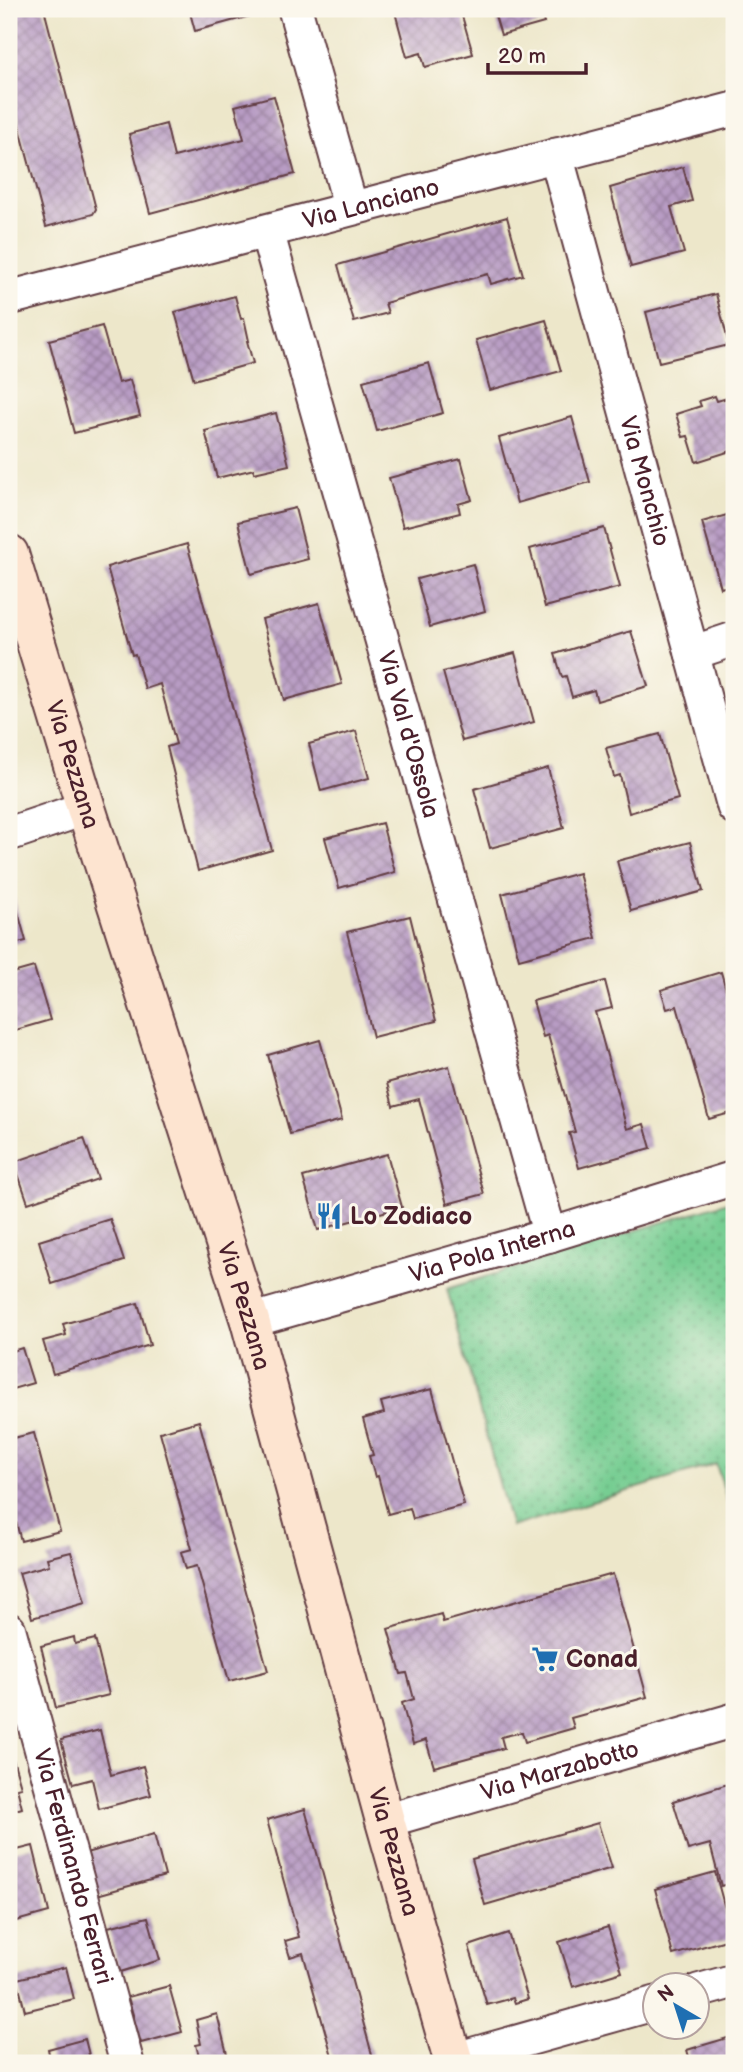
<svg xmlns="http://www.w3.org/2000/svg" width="743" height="2072" font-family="'Balsamiq Sans',sans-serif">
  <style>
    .park { fill: url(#park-dots); stroke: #60765e; stroke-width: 2 }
    .building { fill: url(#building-cross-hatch) }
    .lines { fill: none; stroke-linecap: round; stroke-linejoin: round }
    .street-casing { stroke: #623d43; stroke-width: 37 }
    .secondary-casing { stroke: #623d43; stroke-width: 42 }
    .street { stroke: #fff; stroke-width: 33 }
    .secondary { stroke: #fde4d0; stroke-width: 38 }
    .labels { text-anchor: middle; stroke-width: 6; stroke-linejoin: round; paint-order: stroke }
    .street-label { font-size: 24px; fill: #4a1f2b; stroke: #fbf7ec }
    .poi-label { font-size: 24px; font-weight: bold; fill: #4a1f2b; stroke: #fbf7ec; text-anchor: start }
  </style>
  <defs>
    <pattern id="park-dots" width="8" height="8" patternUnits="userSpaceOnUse" patternTransform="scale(1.75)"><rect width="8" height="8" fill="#76cd92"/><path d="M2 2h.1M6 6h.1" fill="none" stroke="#63a677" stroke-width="1.8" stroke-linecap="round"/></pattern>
    <pattern id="building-cross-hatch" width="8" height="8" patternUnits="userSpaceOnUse" patternTransform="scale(1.75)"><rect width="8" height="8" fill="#b89cc4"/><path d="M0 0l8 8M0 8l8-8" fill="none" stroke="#987f9f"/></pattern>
  </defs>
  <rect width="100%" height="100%" fill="#fbf7ec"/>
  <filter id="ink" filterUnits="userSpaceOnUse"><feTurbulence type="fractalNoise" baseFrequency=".0143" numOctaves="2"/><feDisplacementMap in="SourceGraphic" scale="14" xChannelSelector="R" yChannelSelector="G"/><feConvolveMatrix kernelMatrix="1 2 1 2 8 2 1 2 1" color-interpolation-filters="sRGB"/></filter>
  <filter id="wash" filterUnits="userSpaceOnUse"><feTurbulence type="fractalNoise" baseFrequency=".00686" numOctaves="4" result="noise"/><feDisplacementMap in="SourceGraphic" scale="28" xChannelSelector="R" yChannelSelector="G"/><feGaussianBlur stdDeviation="1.57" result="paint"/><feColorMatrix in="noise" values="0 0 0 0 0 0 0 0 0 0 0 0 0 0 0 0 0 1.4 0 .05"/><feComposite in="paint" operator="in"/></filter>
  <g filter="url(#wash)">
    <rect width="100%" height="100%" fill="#ede7ca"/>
    <path class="park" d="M734 1200V1521L716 1464 511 1527 447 1289Z"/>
    <g id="blocks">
      <g class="building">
        <path d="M9 9H44L96 209 93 214 46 227 9 87Z"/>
        <path d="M189 9H248L250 16 195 31Z"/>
        <path d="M409 9H460L473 54 425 67 421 53 407 57 395 12Z"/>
        <path d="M493 9H540L544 23 501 35Z"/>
        <path d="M274 96 295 174 150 213 129 134 166 124 174 157 244 139 235 106Z"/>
        <path d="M683 167 692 201 671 207 684 253 631 267 610 188Z"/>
        <path d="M507 217 523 275 491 284 488 274 385 303 388 313 354 322 338 265Z"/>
        <path d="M716 294 729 345 659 362 646 312Z"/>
        <path d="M235 296 241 319 244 318 249 341H247L253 363 194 380 175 312Z"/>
        <path d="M546 320 561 371 490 390 476 340Z"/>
        <path d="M102 326 118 383 130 380 140 416 74 433 49 340Z"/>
        <path d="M429 363 443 413 377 431 363 381Z"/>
        <path d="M715 396 717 401 734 396V450L696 462 688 436 683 437 676 414 701 406 699 401Z"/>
        <path d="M276 413 289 465 254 473V469L217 478 205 431Z"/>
        <path d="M572 417 590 482 517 503 499 438Z"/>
        <path d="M461 459 472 500 458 504 460 513 403 527 389 478Z"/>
        <path d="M295 508 308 559 251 574 238 522Z"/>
        <path d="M734 513V584L721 588 702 522Z"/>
        <path d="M604 528 620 587 545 607 530 549Z"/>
        <path d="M187 544 272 850 198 871 167 747 176 744 160 684 145 689 135 654 132 655 107 567Z"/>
        <path d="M473 564 485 611 430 627 417 579Z"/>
        <path d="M319 603 342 684 284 700 262 619Z"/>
        <path d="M631 631 648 686 597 701 594 690 572 697 566 676 562 677 555 654Z"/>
        <path d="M515 653 534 722 462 741 443 672Z"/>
        <path d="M356 731 369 778 321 791 309 744Z"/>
        <path d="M660 734 678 799 629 813 620 775 614 777 606 748Z"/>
        <path d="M548 768 564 828 490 848 474 789Z"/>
        <path d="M382 823 395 872 339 888 325 838Z"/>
        <path d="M690 842 703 891 631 911 617 861Z"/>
        <path d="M579 873 596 938 519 959 502 894Z"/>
        <path d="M12 890 26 941 9 945V891Z"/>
        <path d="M410 916 436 1021 373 1037 347 932Z"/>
        <path d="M34 967 50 1020 9 1032V974Z"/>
        <path d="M721 972 734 1018V1112L709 1119 677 1006 667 1009 661 990Z"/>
        <path d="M605 981 612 1008 595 1012 627 1129 644 1124 651 1148 579 1168 569 1133 575 1132 548 1035 543 1037 533 1001Z"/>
        <path d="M320 1040 342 1120 290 1134 268 1055Z"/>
        <path d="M449 1066 484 1194 447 1204 419 1099 393 1106 387 1083Z"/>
        <path d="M84 1138 98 1179 28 1203 14 1162Z"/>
        <path d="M387 1154 402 1207 318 1230 303 1177Z"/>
        <path d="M110 1219 124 1261 52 1284 39 1241Z"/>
        <path d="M138 1303 150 1345 53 1374 43 1341 66 1335 63 1324Z"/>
        <path d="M22 1348 33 1383 9 1390V1352Z"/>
        <path d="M432 1389 464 1505 413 1519 410 1508 388 1514 378 1476 375 1477 369 1456 373 1455 363 1419 384 1413 381 1402Z"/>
        <path d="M199 1421 268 1671 229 1681 197 1566 186 1569 181 1552 192 1549 160 1432Z"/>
        <path d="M34 1433 60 1531 21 1541 9 1495V1439Z"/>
        <path d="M71 1552 85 1603 32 1618 19 1573 49 1565 47 1558Z"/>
        <path d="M613 1574 647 1697 571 1718 574 1728 525 1742 522 1732 501 1737 504 1748 434 1767 426 1740 413 1744 402 1703 414 1699 407 1673 401 1674 388 1629 441 1614 443 1622Z"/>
        <path d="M74 1637 75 1644 95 1639 109 1695 56 1708 41 1646Z"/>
        <path d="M100 1730 111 1775 143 1766 151 1795 99 1809 92 1779 73 1784 61 1740Z"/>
        <path d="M9 1745 21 1787 17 1788 22 1808 9 1812Z"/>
        <path d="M734 1782V1836L731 1837 734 1850V1882L721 1886 710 1844 688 1850 673 1801Z"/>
        <path d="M305 1809 374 2062 334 2063 303 1953 290 1957 285 1941 299 1937 267 1820Z"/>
        <path d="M598 1823 612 1868 485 1905 472 1859Z"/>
        <path d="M154 1834 165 1876 97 1895 86 1853Z"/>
        <path d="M33 1846 49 1912 9 1923V1852Z"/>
        <path d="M715 1872 733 1938 673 1955 655 1889Z"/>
        <path d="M148 1917 160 1960 120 1972 108 1927Z"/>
        <path d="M608 1927 622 1972 573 1987 559 1942Z"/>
        <path d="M508 1933 528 1999 515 2003 513 1998 487 2005 469 1946Z"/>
        <path d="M66 1967 74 1999 25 2011 17 1979Z"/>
        <path d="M169 1986 182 2032 141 2043 128 1997Z"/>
        <path d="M217 2014 228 2058 214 2061 215 2063H201L196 2045 201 2044 196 2020Z"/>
        <path d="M734 2036V2063H691L687 2050Z"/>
        <path d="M85 2039 91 2063H51L48 2049Z"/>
      </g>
    </g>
  </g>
  <g filter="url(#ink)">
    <use href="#blocks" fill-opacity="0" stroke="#623d43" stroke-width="2"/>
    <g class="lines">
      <defs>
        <g id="street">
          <path d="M295 9 351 208"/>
          <path id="s1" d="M556 155 734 807"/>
          <path id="s2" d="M267 232 550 1235"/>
          <path id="s3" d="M9 298 734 109"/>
          <path d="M692 653 734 639"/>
          <path d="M9 834 86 808"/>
          <path id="s4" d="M250 1321 550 1235 734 1178"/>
          <path id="s5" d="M9 1630 127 2063"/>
          <path id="s6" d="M385 1821 734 1720"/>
          <path d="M698 1991 734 1981"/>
          <path d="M453 2060 656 2003"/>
        </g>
        <g id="secondary">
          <path id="s7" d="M9 554 86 808 250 1321 385 1821 454 2063"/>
        </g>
      </defs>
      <use href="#street" class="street-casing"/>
      <use href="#secondary" class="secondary-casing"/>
      <use href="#street" class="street"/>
      <use href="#secondary" class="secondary"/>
    </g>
  </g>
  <defs>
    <symbol id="restaurant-bare" viewBox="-9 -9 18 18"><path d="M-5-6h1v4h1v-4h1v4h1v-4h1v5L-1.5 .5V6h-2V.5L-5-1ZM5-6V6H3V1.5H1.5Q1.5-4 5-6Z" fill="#1f6fb2" stroke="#fbf7ec" stroke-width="2.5" paint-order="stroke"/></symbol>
    <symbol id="supermarket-bare" viewBox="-9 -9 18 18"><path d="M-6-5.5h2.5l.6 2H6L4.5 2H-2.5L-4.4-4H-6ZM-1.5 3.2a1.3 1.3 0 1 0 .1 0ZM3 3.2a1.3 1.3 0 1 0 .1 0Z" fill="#1f6fb2" stroke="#fbf7ec" stroke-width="2.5" paint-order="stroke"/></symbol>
  </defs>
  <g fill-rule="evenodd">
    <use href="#restaurant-bare" x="310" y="1197" width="38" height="38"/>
    <use href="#supermarket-bare" x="526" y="1640" width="38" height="38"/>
  </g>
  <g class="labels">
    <g class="street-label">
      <text dy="8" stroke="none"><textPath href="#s3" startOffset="374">Via Lanciano</textPath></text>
      <text dy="8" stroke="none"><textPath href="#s1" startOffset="338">Via Monchio</textPath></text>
      <text dy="8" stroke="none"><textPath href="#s2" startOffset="522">Via Val d'Ossola</textPath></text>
      <text dy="8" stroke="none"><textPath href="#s7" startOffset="220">Via Pezzana</textPath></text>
      <text dy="8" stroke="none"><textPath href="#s4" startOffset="252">Via Pola Interna</textPath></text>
      <text dy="8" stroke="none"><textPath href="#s7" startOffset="788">Via Pezzana</textPath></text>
      <text dy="8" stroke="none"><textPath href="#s6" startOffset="182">Via Marzabotto</textPath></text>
      <text dy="8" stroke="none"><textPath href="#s7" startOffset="1354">Via Pezzana</textPath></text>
      <text dy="8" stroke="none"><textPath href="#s5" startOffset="245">Via Ferdinando Ferrari</textPath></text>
    </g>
    <g class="poi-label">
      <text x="350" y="1224">Lo Zodiaco</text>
      <text x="566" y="1667">Conad</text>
    </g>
  </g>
  <rect width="743" height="2072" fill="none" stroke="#fbf7ec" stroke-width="35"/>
  <g transform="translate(676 2006) rotate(321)"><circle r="33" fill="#fbf7ec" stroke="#b4a19f" stroke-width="2"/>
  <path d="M0-5L12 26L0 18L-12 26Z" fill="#1f6fb2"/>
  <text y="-10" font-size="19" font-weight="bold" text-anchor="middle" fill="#4a1f2b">N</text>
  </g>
  <path d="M488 63v10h98v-10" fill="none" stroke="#4a1f2b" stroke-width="3.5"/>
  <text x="498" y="63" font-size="21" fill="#4a1f2b" stroke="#fbf7ec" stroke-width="5" paint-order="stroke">20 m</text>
</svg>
